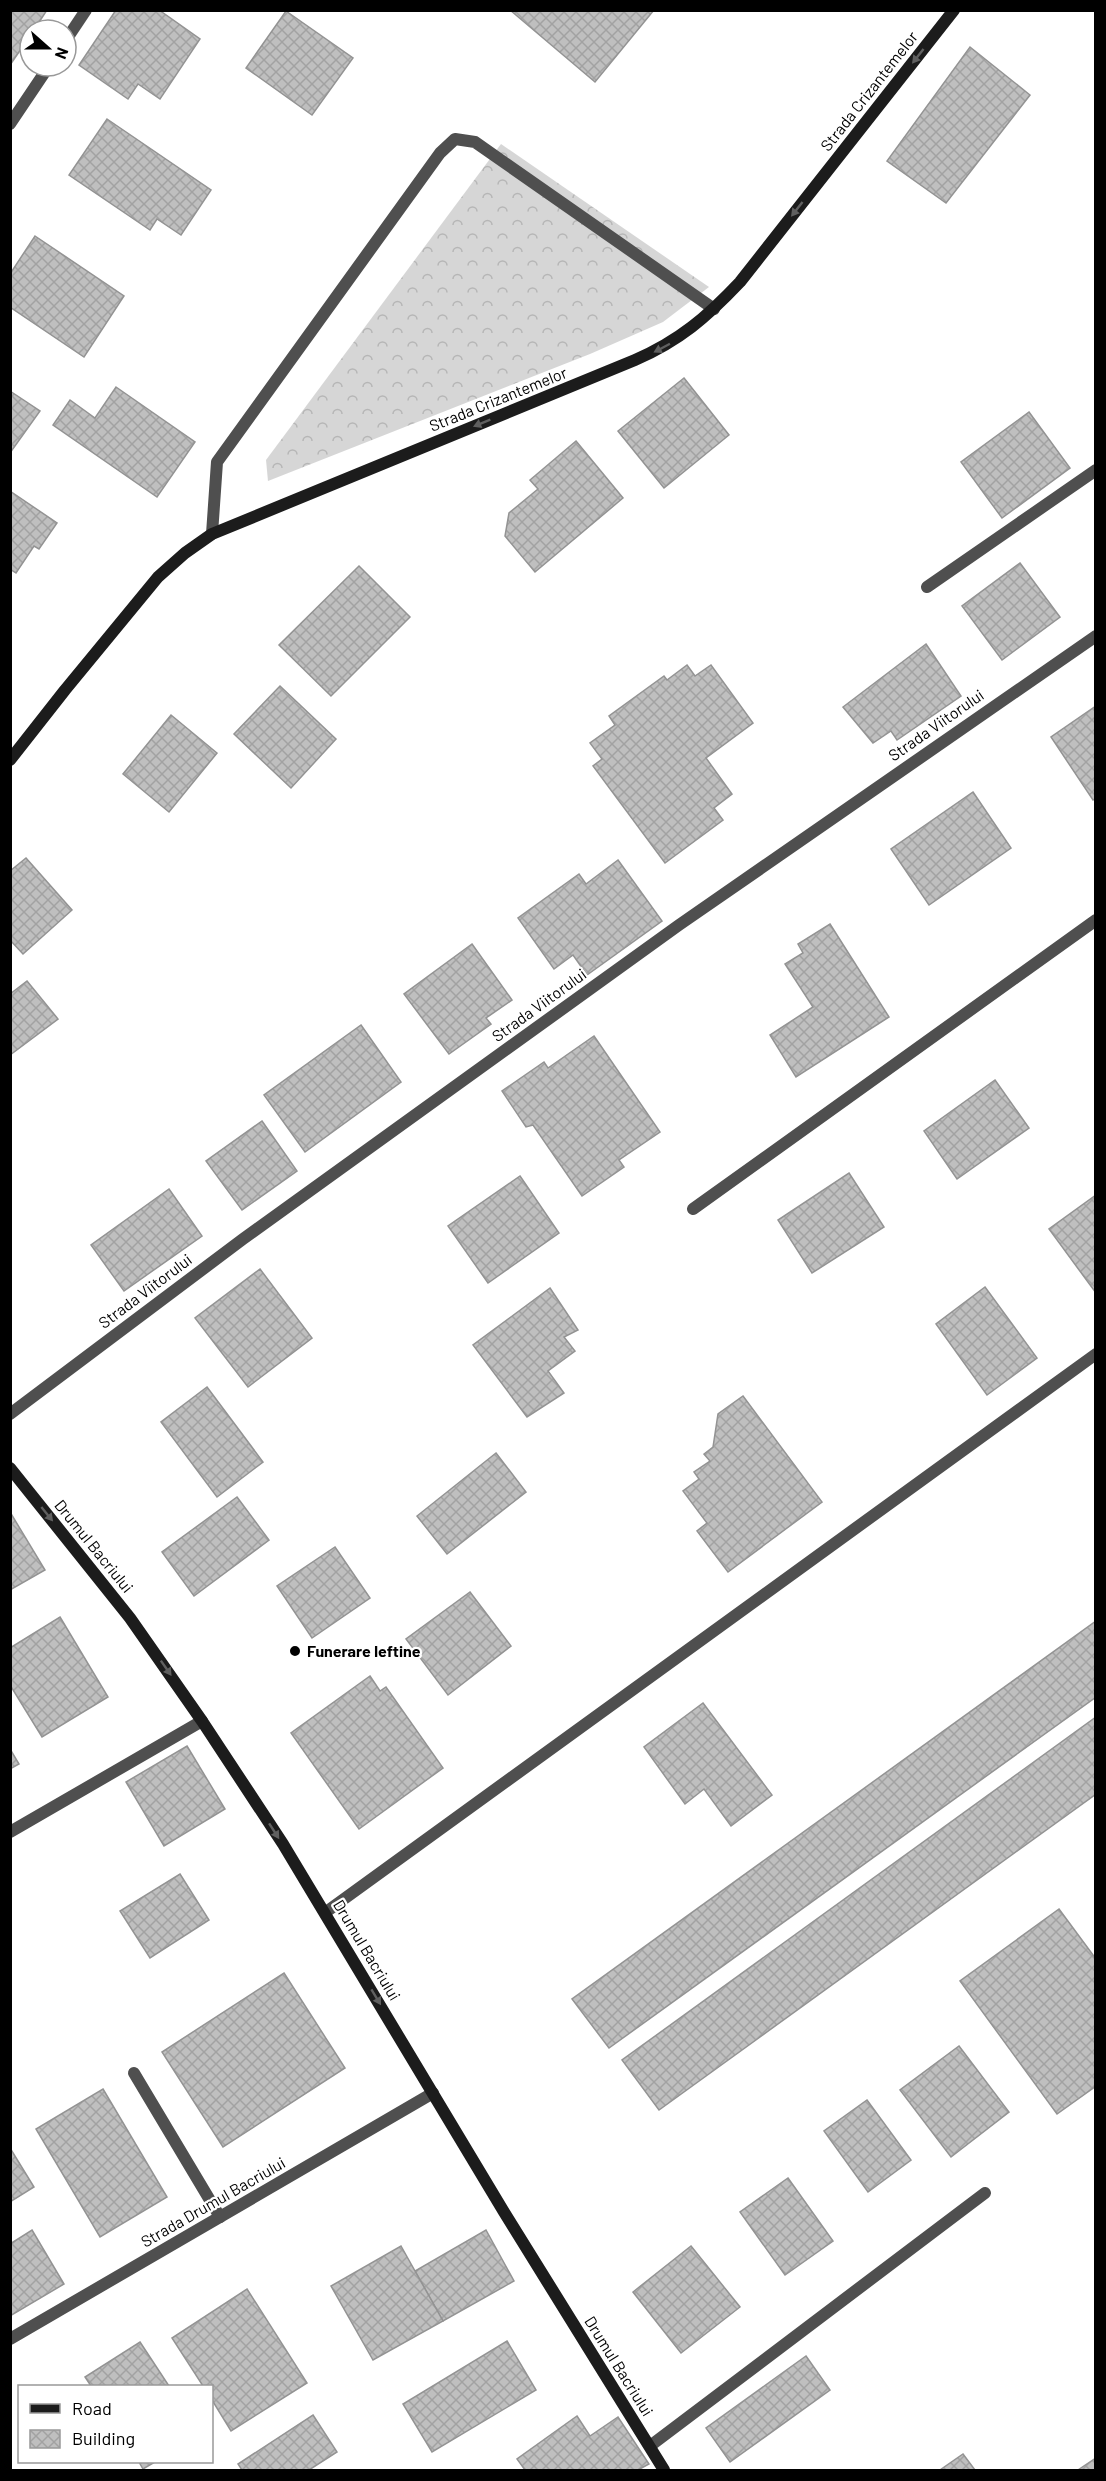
<svg xmlns="http://www.w3.org/2000/svg" width="1106" height="2481" font-family="Barlow,sans-serif">
  <style>
    .forest { fill: url(#forest-crowns) }
    .building { fill: url(#building-cross-hatch); stroke: #939393; stroke-width: 1.5 }
    .lines { fill: none; stroke-linecap: round; stroke-linejoin: round }
    .lane { stroke: #4f4f4f; stroke-width: 12 }
    .street { stroke: #4f4f4f; stroke-width: 12 }
    .secondary { stroke: #1c1c1c; stroke-width: 12 }
    .oneway { fill: #606060 }
    .poi-dot { fill: #000; stroke: #fff; stroke-width: 2 }
    .labels { text-anchor: middle; stroke-width: 4.5; stroke-linejoin: round; paint-order: stroke }
    .street-label { font-size: 16px; fill: #000; stroke: #fff }
    .poi-label { font-size: 16px; font-weight: bold; fill: #000; stroke: #fff; text-anchor: start }
  </style>
  <defs>
    <pattern id="forest-crowns" width="20" height="18" patternUnits="userSpaceOnUse" patternTransform="scale(1.5)"><rect width="20" height="18" fill="#d6d6d6"/><path d="M2 6a3 3 0 1 1 6 0M12 15a3 3 0 1 1 6 0" fill="none" stroke="#b6b6b6"/></pattern>
    <pattern id="building-cross-hatch" width="8" height="8" patternUnits="userSpaceOnUse" patternTransform="scale(1.5)"><rect width="8" height="8" fill="#bfbfbf"/><path d="M0 0l8 8M0 8l8-8" fill="none" stroke="#a2a2a2"/></pattern>
  </defs>
  <rect width="100%" height="100%" fill="#fff"/>
  <path class="forest" d="M501 144 709 287 663 322 590 354 268 481 266 460Z"/>
  <g class="building">
    <path d="M10 10H47L34 30H30V36L10 65Z"/>
    <path d="M116 10H159L200 39 160 99 138 84 128 99 79 65Z"/>
    <path d="M510 10H654L595 82Z"/>
    <path d="M286 11 353 58 312 115 246 68Z"/>
    <path d="M970 47 1030 95 946 203 887 161Z"/>
    <path d="M107 119 211 190 181 235 157 219 150 230 69 175Z"/>
    <path d="M35 236 124 296 84 357 10 307V274Z"/>
    <path d="M684 378 729 435 664 488 618 431Z"/>
    <path d="M116 387 195 442 157 497 53 425 70 400 95 418Z"/>
    <path d="M10 391 40 411 10 453Z"/>
    <path d="M1029 412 1070 468 1002 518 961 462Z"/>
    <path d="M576 441 623 498 535 572 505 536 509 513 538 489 530 480Z"/>
    <path d="M10 491 57 523 39 549 34 546 16 573 10 569Z"/>
    <path d="M1020 563 1060 617 1002 660 962 606Z"/>
    <path d="M359 566 410 617 331 696 279 645Z"/>
    <path d="M926 644 961 696 897 740 891 731 873 743 843 707Z"/>
    <path d="M687 665 695 676 711 665 753 723 706 758 732 794 714 808 723 820 665 863 593 766 602 759 590 743 615 725 609 716 664 676 667 680Z"/>
    <path d="M280 686 336 739 291 788 234 734Z"/>
    <path d="M1096 706V798L1093 800 1051 737Z"/>
    <path d="M171 715 217 753 169 812 123 774Z"/>
    <path d="M973 792 1011 848 929 905 891 849Z"/>
    <path d="M26 858 72 910 23 954 10 940V871Z"/>
    <path d="M618 860 662 921 587 975 573 955 554 969 518 918 579 874 586 884Z"/>
    <path d="M830 924 889 1017 796 1077 770 1035 813 1007 785 964 803 953 798 944Z"/>
    <path d="M472 944 512 1000 486 1018 491 1024 449 1054 404 994Z"/>
    <path d="M27 981 58 1019 10 1055V994Z"/>
    <path d="M361 1025 401 1082 305 1152 264 1095Z"/>
    <path d="M594 1036 660 1132 619 1160 624 1167 582 1196 533 1125 526 1127 502 1091 544 1062 548 1068Z"/>
    <path d="M995 1080 1029 1128 957 1179 924 1131Z"/>
    <path d="M262 1121 297 1171 242 1210 206 1161Z"/>
    <path d="M849 1173 884 1227 812 1273 778 1220Z"/>
    <path d="M520 1176 559 1233 488 1283 448 1226Z"/>
    <path d="M169 1189 202 1236 124 1291 91 1245Z"/>
    <path d="M1096 1195V1293L1049 1229Z"/>
    <path d="M260 1269 312 1338 248 1387 195 1318Z"/>
    <path d="M985 1287 1037 1358 987 1395 936 1324Z"/>
    <path d="M550 1288 578 1330 564 1337 575 1351 548 1371 564 1393 527 1417 473 1345Z"/>
    <path d="M207 1387 263 1462 217 1497 161 1422Z"/>
    <path d="M743 1396 822 1502 728 1572 697 1531 707 1523 683 1491 699 1479 694 1472 710 1461 704 1454 713 1447 718 1414Z"/>
    <path d="M496 1453 526 1492 447 1554 417 1516Z"/>
    <path d="M237 1497 269 1540 194 1596 162 1552Z"/>
    <path d="M10 1512 45 1570 10 1590Z"/>
    <path d="M335 1547 370 1598 312 1638 277 1586Z"/>
    <path d="M470 1592 511 1646 448 1695 406 1639Z"/>
    <path d="M60 1617 108 1697 42 1737 10 1685V1648Z"/>
    <path d="M1096 1621V1697L609 2048 572 1999Z"/>
    <path d="M370 1676 380 1691 386 1687 443 1768 359 1829 291 1733Z"/>
    <path d="M703 1703 772 1795 731 1826 704 1789 685 1804 644 1747Z"/>
    <path d="M1096 1717V1794L659 2110 622 2060Z"/>
    <path d="M187 1746 225 1809 164 1846 126 1782Z"/>
    <path d="M10 1749 19 1764 10 1769Z"/>
    <path d="M180 1874 209 1920 150 1958 120 1911Z"/>
    <path d="M1059 1909 1096 1959V2086L1057 2114 960 1981Z"/>
    <path d="M284 1973 345 2068 223 2147 162 2052Z"/>
    <path d="M959 2046 1009 2112 951 2157 900 2090Z"/>
    <path d="M103 2089 167 2197 100 2237 36 2129Z"/>
    <path d="M867 2100 911 2160 868 2192 824 2131Z"/>
    <path d="M10 2148 34 2187 10 2202Z"/>
    <path d="M788 2178 833 2241 785 2275 740 2212Z"/>
    <path d="M32 2230 64 2284 10 2316V2244Z"/>
    <path d="M486 2230 514 2281 443 2321 415 2271Z"/>
    <path d="M401 2246 443 2321 373 2360 331 2286Z"/>
    <path d="M691 2246 740 2307 681 2353 633 2292Z"/>
    <path d="M247 2289 307 2383 231 2431 212 2400V2386H203L172 2338Z"/>
    <path d="M507 2341 536 2390 432 2452 403 2404Z"/>
    <path d="M140 2342 169 2386H91L85 2377Z"/>
    <path d="M806 2356 830 2390 730 2462 706 2428Z"/>
    <path d="M313 2415 337 2452 309 2470H242L238 2464Z"/>
    <path d="M577 2416 590 2436 618 2417 649 2464 638 2470H525L517 2459Z"/>
    <path d="M963 2454 975 2470H940Z"/>
    <path d="M1096 2458V2470H1078Z"/>
    <path d="M139 2462H155L143 2469Z"/>
  </g>
  <g class="lines">
    <g class="lane">
      <path d="M212 534 217 462 440 153 455 139 475 142 714 309"/>
      <path d="M134 2073 220 2217"/>
    </g>
    <g class="street">
      <path d="M66 40 86 10"/>
      <path d="M10 124 49 66"/>
      <path d="M927 587 1096 470"/>
      <path d="M693 1209 1096 920"/>
      <path d="M10 1414 243 1239 679 925 1096 636"/>
      <path d="M10 1832 202 1721"/>
      <path d="M326 1912 1096 1354"/>
      <path d="M10 2339 433 2093"/>
      <path d="M650 2446 985 2193"/>
    </g>
    <g class="secondary">
      <path d="M10 760 65 690 158 577 185 553 212 534 635 360C679 341 707 317 740 282L954 10"/>
      <path d="M10 1468 130 1618 202 1721 283 1844 504 2212 664 2470"/>
    </g>
  </g>
  <defs><path id="oneway-solid" d="M-6-.8H1V-3.2L6.5 0L1 3.2V.8H-6Z" transform="scale(1.5)"/></defs>
  <g class="oneway">
    <use href="#oneway-solid" transform="translate(918 56) rotate(128)"/>
    <use href="#oneway-solid" transform="translate(797 209) rotate(128)"/>
    <use href="#oneway-solid" transform="translate(662 348) rotate(152)"/>
    <use href="#oneway-solid" transform="translate(482 423) rotate(158)"/>
    <use href="#oneway-solid" transform="translate(47 1514) rotate(51)"/>
    <use href="#oneway-solid" transform="translate(166 1668) rotate(55)"/>
    <use href="#oneway-solid" transform="translate(274 1831) rotate(57)"/>
    <use href="#oneway-solid" transform="translate(376 1997) rotate(59)"/>
  </g>
  <circle class="poi-dot" cx="295" cy="1651" r="6"/>
  <g class="labels">
    <g class="street-label">
      <text transform="translate(869 91) rotate(-52)" y="6">Strada Crizantemelor</text>
      <text transform="translate(498 399) rotate(-22)" y="6">Strada Crizantemelor</text>
      <text transform="translate(936 725) rotate(-35)" y="6">Strada Viitorului</text>
      <text transform="translate(539 1005) rotate(-36)" y="6">Strada Viitorului</text>
      <text transform="translate(145 1291) rotate(-37)" y="6">Strada Viitorului</text>
      <text transform="translate(94 1546) rotate(51)" y="6">Drumul Bacriului</text>
      <text transform="translate(367 1950) rotate(59)" y="6">Drumul Bacriului</text>
      <text transform="translate(213 2202) rotate(-30)" y="6">Strada Drumul Bacriului</text>
      <text transform="translate(619 2366) rotate(58)" y="6">Drumul Bacriului</text>
    </g>
    <g class="poi-label">
      <text x="307" y="1657">Funerare Ieftine</text>
    </g>
  </g>
  <rect width="1106" height="2481" fill="none" stroke="#000000" stroke-width="24"/>
  <rect x="18" y="2385" width="195" height="78" fill="#ffffff" stroke="#999999" stroke-width="1.5"/>
  <rect x="30" y="2404" width="30" height="9" fill="#1c1c1c" stroke="#999999" stroke-width="1.5"/>
  <text x="72" y="2415" font-size="18" fill="#000000">Road</text>
  <rect x="30" y="2430" width="30" height="18" fill="url(#building-cross-hatch)" stroke="#999999" stroke-width="1.5"/>
  <text x="72" y="2445" font-size="18" fill="#000000">Building</text>
  <g transform="translate(48 48) rotate(111)"><circle r="28" fill="#ffffff" stroke="#999999" stroke-width="1.5"/>
  <path d="M0-4.5L10 22L0 15L-10 22Z" fill="#000000"/>
  <text y="-9" font-size="16" font-weight="bold" text-anchor="middle" fill="#000000">N</text>
  </g>
</svg>
